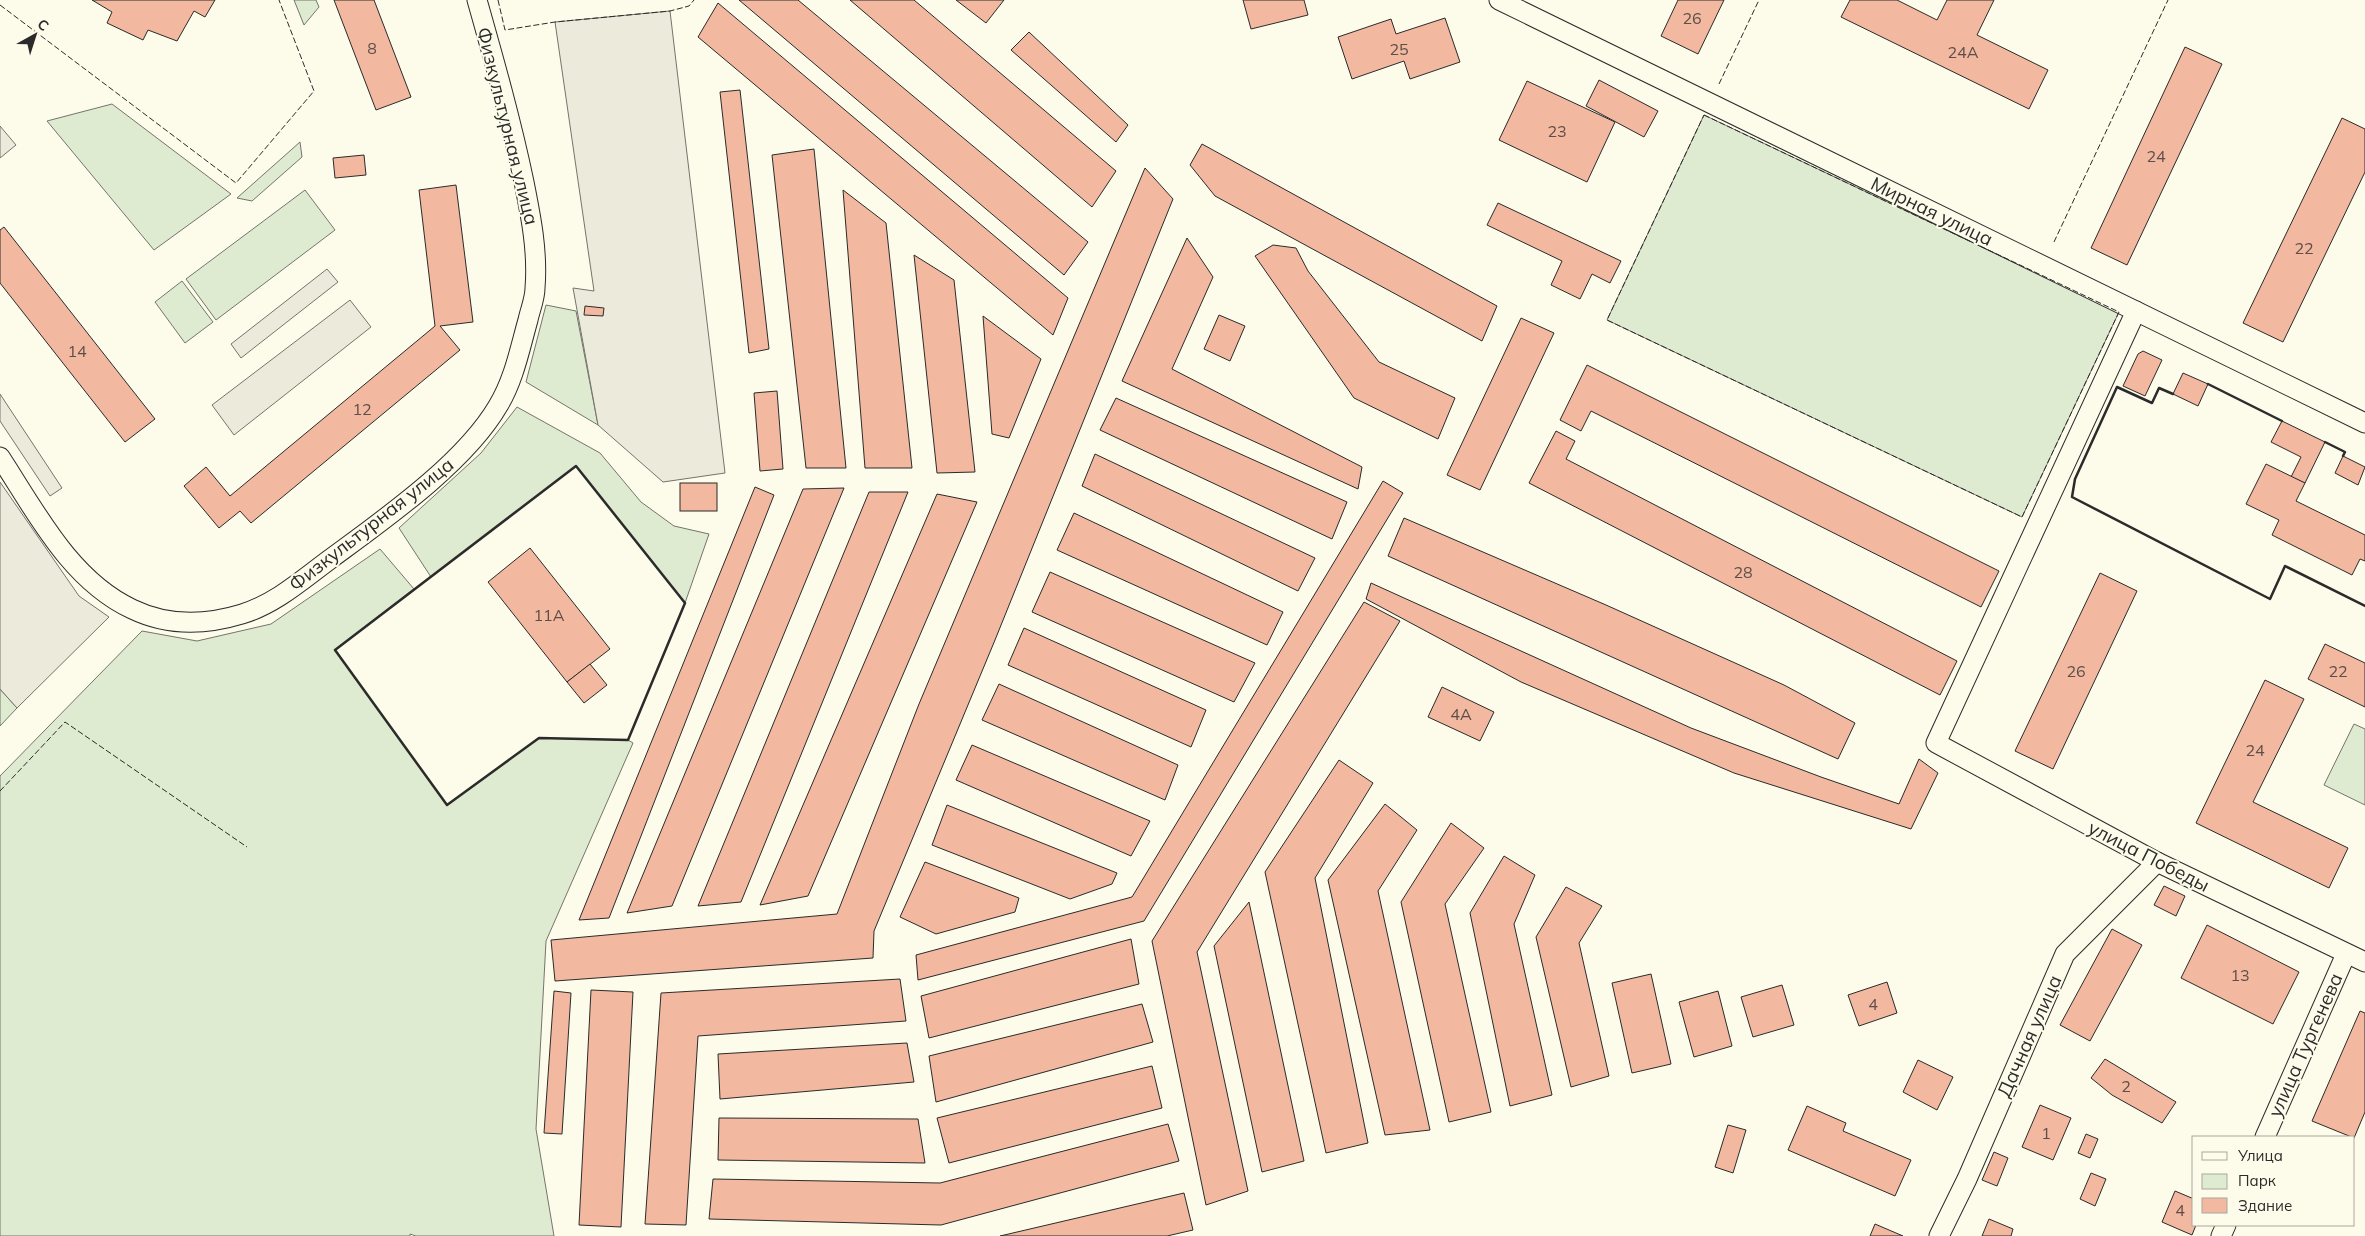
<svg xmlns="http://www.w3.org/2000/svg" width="2365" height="1236" font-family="Mulish,sans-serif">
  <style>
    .green { fill: #deebd1; stroke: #74746e }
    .parking { fill: #eceadb; stroke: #74746e }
    .building { fill: #f2b8a0; stroke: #2b2b2b }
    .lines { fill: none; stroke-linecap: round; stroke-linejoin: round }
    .minor-casing { stroke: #2b2b2b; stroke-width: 21 }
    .minor { stroke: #fdfbea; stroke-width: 19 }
    .fence { stroke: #2b2b2b; stroke-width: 1; stroke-dasharray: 6 2.5; stroke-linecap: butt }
    .wall { stroke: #2b2b2b; stroke-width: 2.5 }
    .labels { text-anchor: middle; stroke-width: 4; stroke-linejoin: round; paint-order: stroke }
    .number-label { font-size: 16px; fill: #5d4e48 }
    .street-label { font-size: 19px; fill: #2b2b2b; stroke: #fdfbea }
  </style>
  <rect width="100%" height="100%" fill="#fdfbea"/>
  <g class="green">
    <path d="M294 0H316L319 7 304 25Z"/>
    <path d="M112 104 231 194 154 250 47 121Z"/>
    <path d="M1704 115 2119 312 2022 517 1607 320Z"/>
    <path d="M300 142 302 157 252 201 237 198Z"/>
    <path d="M305 190 335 230 216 320 186 279Z"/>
    <path d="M182 281 213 322 185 343 155 302Z"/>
    <path d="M546 305 576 311 598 425 526 382Z"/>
    <path d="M517 407 600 453 641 502 674 526 709 534 685 603 576 466 431 577 399 528 481 453Z"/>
    <path d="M380 549 414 589 335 650 447 805 539 738 628 740 633 743 546 941 536 1129 554 1236H416L410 1234V1236H0V776L142 631 197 641 271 624Z"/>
    <path d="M0 689 17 708 0 726Z"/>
    <path d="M2354 724 2365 729V805L2324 785Z"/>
  </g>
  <g class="parking">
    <path d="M670 11 725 473 663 482 598 425 573 288 594 291 555 22Z"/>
    <path d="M0 126 16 145 0 158Z"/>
    <path d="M327 269 338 282 241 358 231 344Z"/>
    <path d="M350 300 371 327 234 435 212 405Z"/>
    <path d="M0 394 62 488 50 496 0 421Z"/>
    <path d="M0 482 79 596 109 617 17 708 0 689Z"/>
  </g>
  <g class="building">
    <path d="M92 0H215L205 17 194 11 177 41 148 30 143 40 107 23 112 12Z"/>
    <path d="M334 0H374L411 97 376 110Z"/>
    <path d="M739 0H798L1088 242 1064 275Z"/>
    <path d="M850 0H914L1116 171 1092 207Z"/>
    <path d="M956 0H1004L986 23Z"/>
    <path d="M1243 0H1304L1308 15 1251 29Z"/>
    <path d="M1678 0H1724L1698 54 1661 36Z"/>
    <path d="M1850 0H1897L1937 20 1947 0H1994L1977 35 2048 70 2029 109 1841 17Z"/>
    <path d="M718 3 1068 298 1053 335 698 37Z"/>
    <path d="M1445 18 1460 62 1410 79 1404 61 1352 79 1338 37 1391 19 1396 34Z"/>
    <path d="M1029 32 1128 125 1116 142 1011 50Z"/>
    <path d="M2185 47 2222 64 2127 265 2091 248Z"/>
    <path d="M1599 80 1658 111 1644 137 1586 106Z"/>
    <path d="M1527 81 1615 122 1587 182 1499 140Z"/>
    <path d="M740 90 769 349 749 353 720 92Z"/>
    <path d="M2342 118 2365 129V172L2283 342 2243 323Z"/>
    <path d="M1202 144 1497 306 1482 341 1215 196 1190 165Z"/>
    <path d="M814 149 846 468H806L772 155Z"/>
    <path d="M364 155 366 175 335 178 333 158Z"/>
    <path d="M1145 168 1173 199 995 640 874 931 873 958 555 981 551 940 837 914 919 704Z"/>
    <path d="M456 185 473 322 440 326 460 350 251 523 240 511 219 528 184 486 206 467 230 496 435 326 419 190Z"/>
    <path d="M843 190 886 223 912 468H865Z"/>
    <path d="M1498 203 1621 261 1610 283 1592 274 1580 299 1551 285 1562 261 1487 225Z"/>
    <path d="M4 227 155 419 125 442 0 283V230Z"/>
    <path d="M1187 238 1213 277 1172 369 1362 467 1358 489 1122 381Z"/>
    <path d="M1273 245 1296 248 1308 271 1379 362 1455 398 1438 439 1354 398 1255 256Z"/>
    <path d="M914 255 954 280 975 472 937 473Z"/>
    <path d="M585 306 604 308 603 316 584 315Z"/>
    <path d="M1219 315 1245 326 1230 361 1204 349Z"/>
    <path d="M983 316 1041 359 1009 438 992 434Z"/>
    <path d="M1521 318 1554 333 1480 490 1447 475Z"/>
    <path d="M2143 351 2162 360 2145 396 2123 386 2138 354Z"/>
    <path d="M1587 365 1999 571 1981 607 1591 411 1581 431 1560 420Z"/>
    <path d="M2183 373 2208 384 2198 406 2173 394Z"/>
    <path d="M777 391 783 469 760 471 754 393Z"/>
    <path d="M1116 398 1347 502 1332 539 1100 430Z"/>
    <path d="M2282 421 2325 442 2305 483 2291 477 2301 457 2271 442Z"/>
    <path d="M1556 431 1575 441 1566 459 1957 661 1940 695 1529 483Z"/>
    <path d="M1095 454 1315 558 1298 591 1082 486Z"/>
    <path d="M2343 456 2365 467 2358 485 2335 473Z"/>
    <path d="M2266 464 2305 483 2296 501 2365 535V561L2360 559 2352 575 2272 535 2279 520 2246 504Z"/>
    <path d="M1383 481 1403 493 1144 921 918 980 916 955 1132 897Z"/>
    <rect x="680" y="483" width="37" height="28"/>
    <path d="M755 487 774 495 609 918 579 920Z"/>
    <path d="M844 488 672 906 627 913 803 489Z"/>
    <path d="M869 492H908L741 902 698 906Z"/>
    <path d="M937 494 977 502 808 896 760 905Z"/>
    <path d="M1074 513 1283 612 1267 645 1057 550Z"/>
    <path d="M1404 518 1606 605 1784 685 1855 723 1838 759 1388 556Z"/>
    <path d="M530 548 610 649 567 682 488 582Z"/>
    <path d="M1050 572 1255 663 1234 702 1032 612Z"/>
    <path d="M2100 573 2137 591 2053 769 2015 751Z"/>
    <path d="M1371 583 1691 728 1821 777 1899 804 1919 759 1938 773 1911 829 1734 773 1521 682 1366 599Z"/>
    <path d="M1364 602 1400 621 1197 952 1248 1191 1206 1205 1152 941Z"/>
    <path d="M1024 628 1206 710 1191 747 1008 665Z"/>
    <path d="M2325 644 2365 663V707L2308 679Z"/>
    <path d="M590 664 607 685 584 703 567 682Z"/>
    <path d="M2265 680 2304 699 2253 802 2348 848 2329 888 2196 823Z"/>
    <path d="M999 684 1178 765 1165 800 982 720Z"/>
    <path d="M1442 687 1494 712 1480 741 1428 717Z"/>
    <path d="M972 745 1150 821 1131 856 956 780Z"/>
    <path d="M1339 760 1373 783 1315 878 1368 1143 1326 1153 1265 872Z"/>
    <path d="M1385 804 1417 830 1378 891 1430 1130 1385 1135 1328 880Z"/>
    <path d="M947 805 1117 873 1112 884 1070 899 932 845Z"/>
    <path d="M1451 823 1484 848 1445 904 1491 1112 1449 1122 1401 902Z"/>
    <path d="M1504 856 1535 875 1514 924 1552 1095 1510 1106 1470 913Z"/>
    <path d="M925 862 1019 898 1015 912 936 934 900 917Z"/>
    <path d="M2164 886 2185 896 2176 916 2154 905Z"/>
    <path d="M1566 887 1602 906 1579 943 1609 1076 1571 1087 1536 937Z"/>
    <path d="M1249 902 1304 1161 1262 1172 1214 946Z"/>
    <path d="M2207 925 2299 972 2273 1024 2181 978Z"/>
    <path d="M2112 929 2142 945 2090 1041 2060 1025Z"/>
    <path d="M1131 939 1139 984 929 1038 921 996Z"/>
    <path d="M1651 974 1671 1064 1632 1073 1612 983Z"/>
    <path d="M900 979 906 1021 698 1036 686 1225 645 1224 661 993Z"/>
    <path d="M1887 982 1897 1013 1859 1026 1848 995Z"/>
    <path d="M1782 985 1794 1025 1753 1037 1741 997Z"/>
    <path d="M591 990 633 992 621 1227 579 1225Z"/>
    <path d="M554 991 571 993 562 1134 544 1133Z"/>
    <path d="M1718 991 1732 1046 1694 1057 1679 1002Z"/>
    <path d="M1142 1004 1153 1042 936 1102 929 1056Z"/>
    <path d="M2360 1011 2365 1013V1112L2354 1138 2312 1121Z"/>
    <path d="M907 1043 914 1082 720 1099 718 1054Z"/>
    <path d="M2105 1059 2176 1102 2162 1123 2112 1095 2091 1078Z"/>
    <path d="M1918 1060 1953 1077 1937 1110 1903 1092Z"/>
    <path d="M1152 1066 1162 1108 949 1163 937 1118Z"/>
    <path d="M2040 1105 2071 1118 2053 1160 2022 1147Z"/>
    <path d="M1807 1106 1846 1123 1843 1131 1911 1160 1895 1196 1788 1150Z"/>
    <path d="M719 1118 918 1119 925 1163 718 1160Z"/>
    <path d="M1168 1124 1179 1161 941 1225 709 1219 713 1179 940 1183Z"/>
    <path d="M1728 1125 1746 1130 1733 1173 1715 1167Z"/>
    <path d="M2086 1134 2098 1139 2090 1158 2078 1153Z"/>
    <path d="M1994 1152 2008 1158 1997 1186 1982 1180Z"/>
    <path d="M2091 1173 2106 1179 2095 1206 2080 1199Z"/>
    <path d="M2175 1191 2194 1199V1225H2196L2192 1235 2162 1222Z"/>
    <path d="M1184 1193 1193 1230 1167 1236H1000Z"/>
    <path d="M1989 1219 2013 1229 2011 1236H1982Z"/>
    <path d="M1875 1224 1903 1236H1870Z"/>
  </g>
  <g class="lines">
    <defs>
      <g id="minor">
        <path d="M1499 0 2365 423"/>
        <path d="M2136 311 1936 743 2157 862 2365 962"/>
        <path d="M0 457C36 512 70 580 132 609 167 626 206 625 242 614 275 604 302 580 329 560 383 520 464 464 498 406 514 380 520 348 528 320 530 310 535 299 535 288 538 252 531 217 524 182 511 120 494 60 477 0"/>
        <path d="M2265 1137 2346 954"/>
        <path d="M1939 1236 1967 1179 2065 954 2157 862"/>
        <path d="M2221 1236 2226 1225"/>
      </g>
    </defs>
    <use href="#minor" class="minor-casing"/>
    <use href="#minor" class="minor"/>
    <g class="fence">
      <path d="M498 0 505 30 555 22 670 11 689 6 694 0"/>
      <path d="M0 5 236 183 314 91 279 0"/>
      <path d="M1719 84 1759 0"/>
      <path d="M1704 115 2119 312 2022 517 1607 320Z"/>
      <path d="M2054 242 2168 0"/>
      <path d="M0 791 65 722 247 847"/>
    </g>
    <g class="wall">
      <path d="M2208 384 2282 421"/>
      <path d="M2173 394 2159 388 2152 403 2117 387 2075 479 2072 497 2270 599 2285 566 2365 606"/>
      <path d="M2325 442 2345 452 2343 456"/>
      <path d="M576 466 685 603 628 740 539 738 447 805 335 650Z"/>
    </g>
  </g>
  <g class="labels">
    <g class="number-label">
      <text x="1692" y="24">26</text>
      <text x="372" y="54">8</text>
      <text x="1399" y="55">25</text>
      <text x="1963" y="58">24А</text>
      <text x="1557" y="137">23</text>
      <text x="2156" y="162">24</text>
      <text x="2304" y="254">22</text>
      <text x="77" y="357">14</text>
      <text x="362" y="415">12</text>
      <text x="1743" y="578">28</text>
      <text x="549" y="621">11А</text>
      <text x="2076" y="677">26</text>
      <text x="2338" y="677">22</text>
      <text x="1461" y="720">4А</text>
      <text x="2255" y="756">24</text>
      <text x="2240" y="981">13</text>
      <text x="1873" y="1010">4</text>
      <text x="2126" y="1092">2</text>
      <text x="2046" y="1139">1</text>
      <text x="2180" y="1216">4</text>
    </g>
    <g class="street-label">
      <text transform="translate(508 126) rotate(76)" y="7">Физкультурная улица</text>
      <text transform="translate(1932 211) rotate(26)" y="7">Мирная улица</text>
      <text transform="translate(371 524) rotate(-38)" y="7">Физкультурная улица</text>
      <text transform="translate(2149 856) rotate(27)" y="7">улица Победы</text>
      <text transform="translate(2029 1036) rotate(-66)" y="7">Дачная улица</text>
      <text transform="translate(2305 1045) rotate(-66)" y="7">улица Тургенева</text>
    </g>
  </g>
  <rect x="2192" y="1136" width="162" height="90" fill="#fdfbea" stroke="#a9a89e"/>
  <rect x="2202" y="1152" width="25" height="8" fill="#fdfbea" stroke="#a9a89e"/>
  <text x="2238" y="1161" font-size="15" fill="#2b2b2b">Улица</text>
  <rect x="2202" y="1174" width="25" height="15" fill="#deebd1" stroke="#a9a89e"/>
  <text x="2238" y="1186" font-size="15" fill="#2b2b2b">Парк</text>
  <rect x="2202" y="1198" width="25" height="15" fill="#f2b8a0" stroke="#a9a89e"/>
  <text x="2238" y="1211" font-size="15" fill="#2b2b2b">Здание</text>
  <g transform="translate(35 35) rotate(39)" stroke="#fdfbea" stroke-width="4" paint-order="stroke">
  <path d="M0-4L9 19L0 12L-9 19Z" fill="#2b2b2b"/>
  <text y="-8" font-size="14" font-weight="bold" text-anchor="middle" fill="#2b2b2b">С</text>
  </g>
</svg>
